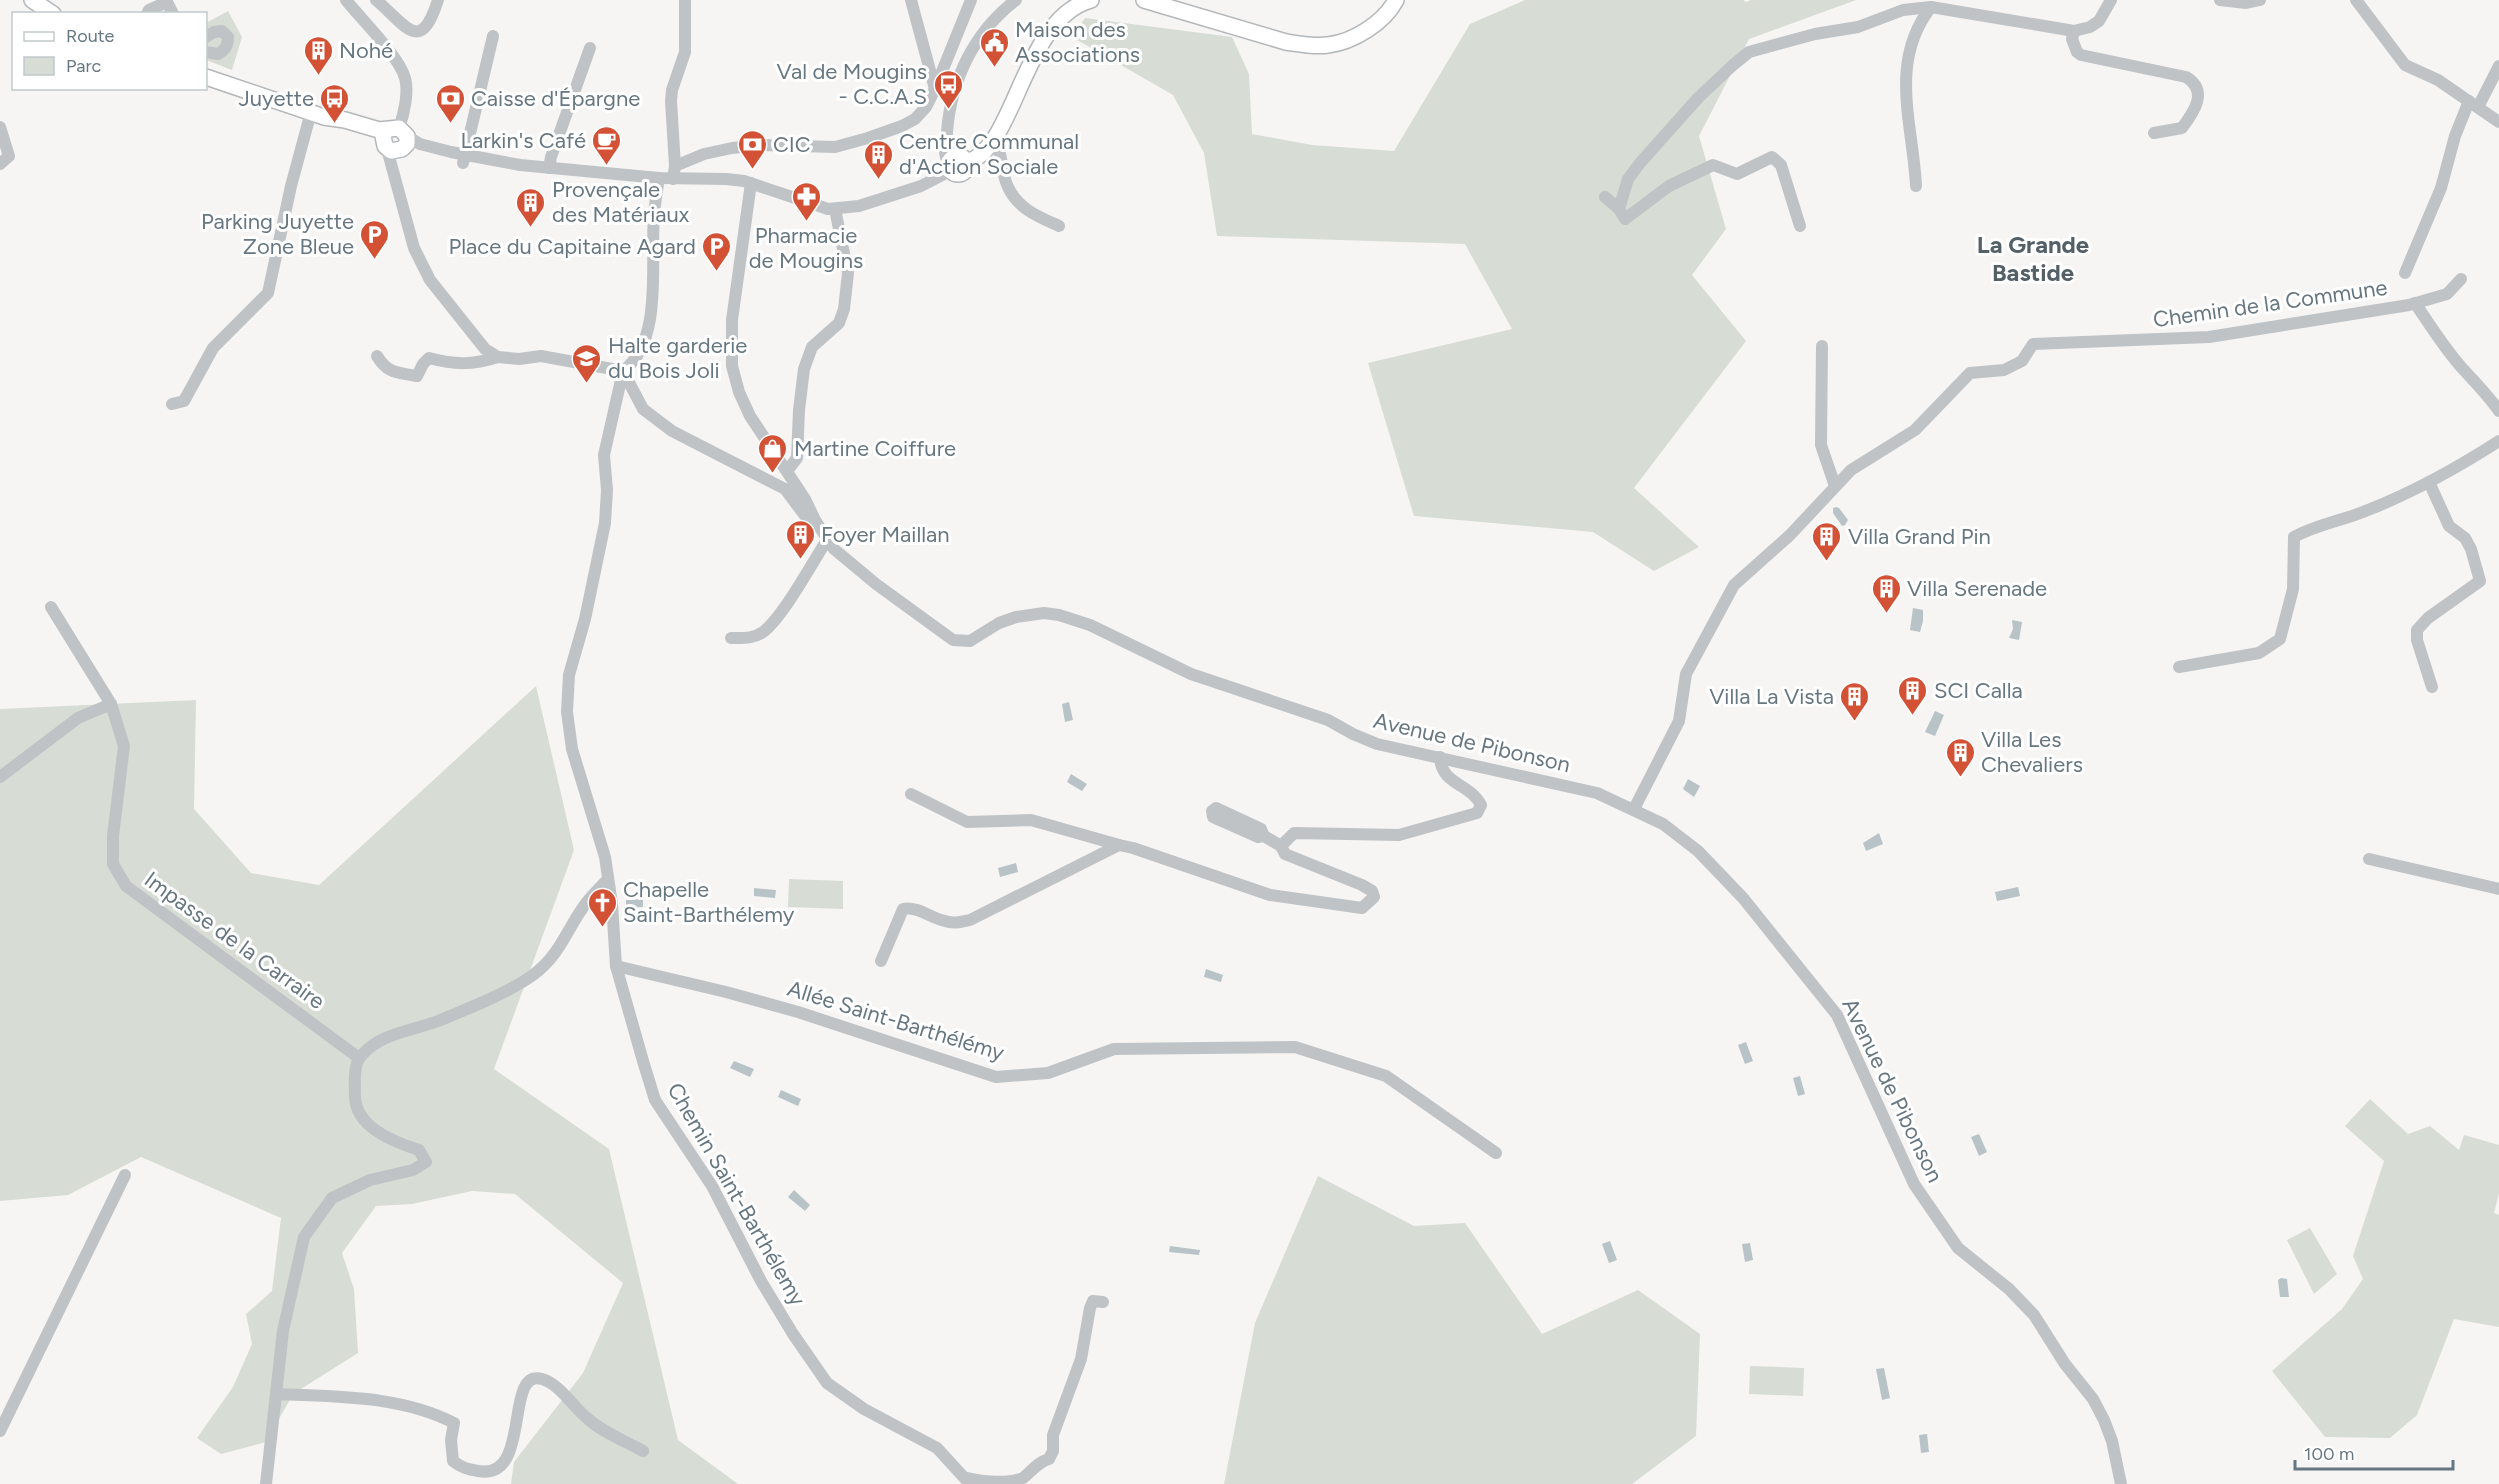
<svg xmlns="http://www.w3.org/2000/svg" width="2499" height="1484" font-family="Figtree,sans-serif">
  <style>
    .green { fill: #d7dcd4 }
    .water { fill: #b8c3c7 }
    .lines { fill: none; stroke-linecap: round; stroke-linejoin: round }
    .major-casing { stroke: #b3b7ba; stroke-width: 18 }
    .minor { stroke: #bfc3c6; stroke-width: 12 }
    .major { stroke: #fff; stroke-width: 15 }
    .labels { text-anchor: middle; stroke-width: 6; stroke-linejoin: round; paint-order: stroke }
    .poi-label { font-size: 22px; fill: #677781; stroke: #fff; text-anchor: start }
    .street-label { font-size: 22px; fill: #677781; stroke: #fff }
    .neighbourhood-label { font-size: 24px; font-weight: bold; fill: #546067; stroke: #fff }
  </style>
  <rect width="100%" height="100%" fill="#f6f5f3"/>
  <g class="green">
    <path d="M1525 0H1743L1746 2 1751 0H1856L1749 39 1699 136 1726 229 1692 275 1746 341 1634 488 1699 547 1654 571 1593 532 1414 516 1368 363 1512 329 1465 244 1217 236 1204 153 1173 95 1072 37 1085 18 1232 37 1249 74 1252 134 1312 145 1394 151 1470 24Z"/>
    <path d="M228 11 242 37 232 70 206 60V23Z"/>
    <path d="M536 686 574 850 494 1069 609 1149 678 1440 738 1484H511L514 1462 583 1373 623 1283 515 1194 472 1191 412 1204 376 1206 342 1253 354 1289 358 1353 293 1394 266 1442 221 1454 197 1438 233 1387 252 1344 246 1314 272 1291 281 1218 141 1157 68 1195 0 1201V709L196 700 194 809 251 873 319 885Z"/>
    <path d="M789 879 843 881V909L788 907Z"/>
    <path d="M2370 1099 2408 1134 2430 1126 2459 1150 2464 1135 2499 1145V1193L2494 1213 2499 1215V1327L2454 1319 2417 1415 2390 1438 2325 1437 2272 1371 2342 1309 2363 1279 2353 1256 2384 1161 2345 1126Z"/>
    <path d="M1318 1176 1414 1226 1465 1223 1542 1334 1638 1290 1700 1334 1696 1436 1632 1484H1224L1255 1323Z"/>
    <path d="M2310 1228 2337 1274 2314 1294 2287 1240Z"/>
    <path d="M1750 1366 1804 1368 1803 1396 1749 1394Z"/>
  </g>
  <g class="water">
    <path d="M1836 507 1839 508 1848 520 1845 525 1842 526 1833 513V508Z"/>
    <path d="M1913 608 1923 610V621L1920 632 1910 630Z"/>
    <path d="M2012 620 2022 622 2019 640 2009 638 2013 629Z"/>
    <path d="M1069 702 1073 720 1065 722 1062 704Z"/>
    <path d="M1935 711 1944 715 1935 736 1925 732Z"/>
    <path d="M1071 774 1087 784 1082 791 1067 782Z"/>
    <path d="M1688 779 1700 786 1694 797 1683 789Z"/>
    <path d="M1879 833 1883 844 1866 851 1863 843Z"/>
    <path d="M1016 863 1018 872 1000 877 998 868Z"/>
    <path d="M2018 887 2020 896 1997 901 1995 892Z"/>
    <path d="M754 888 776 890 775 898 754 896Z"/>
    <path d="M643 899V907L626 908V900Z"/>
    <path d="M1206 969 1223 975 1221 982 1204 977Z"/>
    <path d="M1746 1042 1753 1061 1745 1064 1738 1045Z"/>
    <path d="M734 1061 754 1069 750 1077 730 1068Z"/>
    <path d="M1800 1076 1805 1094 1798 1096 1793 1078Z"/>
    <path d="M781 1090 801 1099 798 1106 778 1097Z"/>
    <path d="M1979 1134 1987 1152 1979 1156 1971 1137Z"/>
    <path d="M794 1190 810 1205 805 1211 788 1197Z"/>
    <path d="M1610 1241 1617 1260 1609 1263 1602 1244Z"/>
    <path d="M1750 1243 1753 1260 1745 1262 1742 1244Z"/>
    <path d="M1170 1246 1200 1250 1199 1255 1169 1252Z"/>
    <path d="M2281 1278 2287 1279 2289 1297H2280L2278 1280Z"/>
    <path d="M1884 1368 1890 1398 1882 1400 1876 1369Z"/>
    <path d="M1927 1434 1929 1452 1921 1453 1919 1435Z"/>
  </g>
  <g class="lines">
    <defs>
      <g id="major">
        <path d="M32 0 53 14"/>
        <path d="M1144 0 1286 42C1300 44 1314 47 1328 45 1353 42 1384 23 1396 0"/>
        <path d="M206 77 324 117 345 120 379 130 399 128 407 136V144L402 149 391 151 385 146 383 136 387 130"/>
        <circle cx="958" cy="165" r="9"/>
        <path d="M967 162C1016 149 1022 19 1091 0"/>
      </g>
    </defs>
    <use href="#major" class="major-casing"/>
    <g class="minor">
      <path d="M346 0C361 19 399 56 405 78 409 92 404 114 399 128"/>
      <path d="M376 0C406 25 420 56 438 0"/>
      <path d="M911 0 935 89"/>
      <path d="M2220 0 2246 3 2260 0"/>
      <path d="M2356 0 2405 65 2438 80 2499 122"/>
      <path d="M147 14 149 10 167 2 173 14"/>
      <path d="M2074 31 2072 39 2077 52 2081 55 2186 77C2209 91 2194 112 2182 128L2154 133"/>
      <path d="M206 37 214 32 222 31 228 37C228 46 225 50 218 54L206 52"/>
      <path d="M2478 107 2499 66"/>
      <path d="M0 127 9 156 0 164"/>
      <path d="M407 136 420 144 451 152 520 165 659 178 726 179 744 181 828 209 859 206 921 186 950 171"/>
      <path d="M947 136 950 146 958 156"/>
      <path d="M992 139C1005 154 1000 171 1008 187 1018 209 1039 217 1059 226"/>
      <path d="M387 149 414 248 430 280 485 349 498 357 519 359 541 356 623 371 643 409 672 431 785 489 806 517 811 519"/>
      <path d="M463 163 493 36"/>
      <path d="M949 163C942 154 946 142 947 132 951 80 974 32 1016 0"/>
      <path d="M675 166 671 101 672 90 685 52V0"/>
      <path d="M549 168 551 157 590 48"/>
      <path d="M659 178C657 190 655 203 654 215 650 260 664 341 623 371L604 455 607 490 605 523 585 619 569 675 567 712 572 749 605 857 612 904 616 966 643 1061 655 1100 712 1186 761 1281 793 1334 827 1383 864 1409 937 1448 970 1484"/>
      <path d="M673 179 675 166 704 154 732 148 762 145 835 147 868 138 902 126 915 119 926 107 935 89 971 0"/>
      <path d="M751 183 732 320V366L739 392 750 416 805 499 815 520 834 549 876 584 953 640 970 641 999 623 1016 617 1044 613 1059 615 1090 625 1191 674 1328 720 1353 734 1377 744 1597 793 1663 824 1698 851 1743 898 1837 1015 1914 1184 1958 1248 2009 1289 2034 1315 2065 1364 2093 1399 2104 1420 2112 1441 2121 1484"/>
      <path d="M1916 186C1913 124 1888 62 1931 7L2074 31 2090 27 2099 21 2111 0"/>
      <path d="M1605 197 1619 209 1625 219 1669 186 1713 165 1737 174 1772 157 1781 165 1800 226"/>
      <path d="M1619 209 1628 179 1640 163 1698 98 1733 65 1749 52 1815 34 1858 27 1903 10 1931 7"/>
      <path d="M2405 273 2441 188 2455 136 2469 101"/>
      <path d="M2415 303C2430 325 2444 348 2462 368 2475 382 2488 395 2499 411"/>
      <path d="M1822 346 1821 445 1835 486"/>
      <path d="M377 356C388 374 397 372 417 376L423 364 429 358C455 365 473 365 498 357"/>
      <path d="M172 404 184 401 213 348 268 293 291 186 311 112"/>
      <path d="M787 471 797 458 799 410 804 369 812 347 839 323 844 309 848 273 835 209"/>
      <path d="M2429 482 2449 526 2465 538 2471 549 2480 581 2428 618 2417 630V640L2432 687"/>
      <path d="M51 607 111 704 124 746 113 836V864L126 886 359 1058"/>
      <path d="M731 638C742 638 754 639 763 632 783 617 812 563 827 540"/>
      <path d="M2179 667 2259 653 2280 639 2293 589 2294 537C2318 524 2342 521 2368 510 2414 492 2457 468 2499 441"/>
      <path d="M0 777 78 718 111 704"/>
      <path d="M911 794 967 822 1031 820 1119 845"/>
      <path d="M1634 809 1679 721 1686 674 1734 585 1790 535 1851 470 1915 430 1970 373 2004 370 2022 361 2033 344 2209 337 2409 305 2447 294 2461 279"/>
      <path d="M1264 836 1258 837 1213 817 1212 811 1216 808 1261 829 1264 836 1281 846"/>
      <path d="M2369 859 2499 889"/>
      <path d="M881 961 903 909C917 906 931 918 945 921 954 924 961 922 970 920L1119 845 1133 848 1270 895 1362 908 1374 897 1372 891 1362 885 1285 854 1281 846 1294 833 1399 835 1477 813 1481 805C1470 783 1441 785 1440 757"/>
      <path d="M616 966 726 992 798 1012 996 1077 1048 1073 1114 1049 1295 1047 1386 1076 1496 1153"/>
      <path d="M277 1394C336 1397 400 1395 454 1423L451 1440 453 1461C462 1468 467 1469 478 1471 533 1481 503 1368 542 1379 560 1384 573 1407 587 1418 602 1432 625 1441 643 1451"/>
      <path d="M0 1431 125 1175"/>
      <path d="M967 1478C984 1482 1008 1484 1023 1478 1032 1471 1038 1462 1049 1459L1053 1451V1435L1081 1359 1090 1308 1093 1301 1103 1302"/>
      <path d="M266 1484 283 1331 304 1237 332 1198 370 1180 413 1170 426 1162 419 1150C394 1142 355 1127 355 1096 355 1084 353 1065 361 1056 380 1033 412 1031 438 1021 467 1009 508 993 533 975 560 955 566 931 584 906 591 896 600 888 608 879"/>
    </g>
    <use href="#major" class="major"/>
  </g>
  <defs>
    <symbol id="civic-pin" viewBox="-11 -11 22 30"><path d="M0 17L-7.5 6A9.5 9.5 0 1 1 7.5 6Z" fill="#d35135" stroke="#fff"/><path d="M-.6-6.5H3V-4.5H.6V-3L4-1V1h2V6H-6V1h2V-1L-.6-3ZM-1.2 2.5V6h2.4V2.5Z" fill="#fff"/></symbol>
    <symbol id="building-pin" viewBox="-11 -11 22 30"><path d="M0 17L-7.5 6A9.5 9.5 0 1 1 7.5 6Z" fill="#d35135" stroke="#fff"/><path d="M-4-6H4V6H1V3H-1V6H-4ZM-2.5-4.3h1.7v1.8h-1.7ZM.8-4.3h1.7v1.8H.8ZM-2.5-1h1.7V.8h-1.7ZM.8-1h1.7V.8H.8Z" fill="#fff"/></symbol>
    <symbol id="bus-pin" viewBox="-11 -11 22 30"><path d="M0 17L-7.5 6A9.5 9.5 0 1 1 7.5 6Z" fill="#d35135" stroke="#fff"/><path d="M-5-6H5V4H4V6H2V4H-2V6H-4V4H-5ZM-3.5-4V0h7V-4ZM-3.5 1.2v1.5H-2V1.2ZM2 1.2v1.5H3.5V1.2Z" fill="#fff"/></symbol>
    <symbol id="bank-pin" viewBox="-11 -11 22 30"><path d="M0 17L-7.5 6A9.5 9.5 0 1 1 7.5 6Z" fill="#d35135" stroke="#fff"/><path d="M-6-4H6V4H-6ZM0-2.3a2.3 2.3 0 1 0 0 4.6a2.3 2.3 0 1 0 0-4.6Z" fill="#fff"/></symbol>
    <symbol id="cafe-pin" viewBox="-11 -11 22 30"><path d="M0 17L-7.5 6A9.5 9.5 0 1 1 7.5 6Z" fill="#d35135" stroke="#fff"/><path d="M-5.5-4.5H6V0H3Q3 3.5 0 3.5H-2.5Q-5.5 3.5-5.5 0ZM3-3.2v2h1.7v-2ZM-6 4.5H4V6H-6Z" fill="#fff"/></symbol>
    <symbol id="pharmacy-pin" viewBox="-11 -11 22 30"><path d="M0 17L-7.5 6A9.5 9.5 0 1 1 7.5 6Z" fill="#d35135" stroke="#fff"/><path d="M-2-6h4v4h4v4h-4v4h-4v-4h-4v-4h4Z" fill="#fff"/></symbol>
    <symbol id="parking-pin" viewBox="-11 -11 22 30"><path d="M0 17L-7.5 6A9.5 9.5 0 1 1 7.5 6Z" fill="#d35135" stroke="#fff"/><path d="M-3.5-5.5H1a3.5 3.5 0 0 1 0 7H-1V5.5H-3.5ZM-1-3.4V-.6H.8a1.4 1.4 0 0 0 0-2.8Z" fill="#fff"/></symbol>
    <symbol id="school-pin" viewBox="-11 -11 22 30"><path d="M0 17L-7.5 6A9.5 9.5 0 1 1 7.5 6Z" fill="#d35135" stroke="#fff"/><path d="M0-5L7-2L0 1L-7-2ZM-4 1L0 2.5L4 1V4Q0 6-4 4Z" fill="#fff"/></symbol>
    <symbol id="shop-pin" viewBox="-11 -11 22 30"><path d="M0 17L-7.5 6A9.5 9.5 0 1 1 7.5 6Z" fill="#d35135" stroke="#fff"/><path d="M-5-2.5h2.3a2.7 3.5 0 0 1 5.4 0H5L5.5 6h-11ZM-1.5-2.5h3a1.5 2.3 0 0 0-3 0Z" fill="#fff"/></symbol>
    <symbol id="church-pin" viewBox="-11 -11 22 30"><path d="M0 17L-7.5 6A9.5 9.5 0 1 1 7.5 6Z" fill="#d35135" stroke="#fff"/><path d="M-1.2-6h2.4v3.5h3.3v2.4h-3.3V6h-2.4V-.1h-3.3v-2.4h3.3Z" fill="#fff"/></symbol>
  </defs>
  <g fill-rule="evenodd">
    <use href="#civic-pin" x="978" y="26" width="33" height="45"/>
    <use href="#building-pin" x="302" y="34" width="33" height="45"/>
    <use href="#bus-pin" x="932" y="68" width="33" height="45"/>
    <use href="#bus-pin" x="318" y="82" width="33" height="45"/>
    <use href="#bank-pin" x="434" y="82" width="33" height="45"/>
    <use href="#cafe-pin" x="590" y="124" width="33" height="45"/>
    <use href="#bank-pin" x="736" y="128" width="33" height="45"/>
    <use href="#building-pin" x="862" y="138" width="33" height="45"/>
    <use href="#pharmacy-pin" x="790" y="180" width="33" height="45"/>
    <use href="#building-pin" x="514" y="186" width="33" height="45"/>
    <use href="#parking-pin" x="358" y="218" width="33" height="45"/>
    <use href="#parking-pin" x="700" y="230" width="33" height="45"/>
    <use href="#school-pin" x="570" y="342" width="33" height="45"/>
    <use href="#shop-pin" x="756" y="432" width="33" height="45"/>
    <use href="#building-pin" x="784" y="518" width="33" height="45"/>
    <use href="#building-pin" x="1810" y="520" width="33" height="45"/>
    <use href="#building-pin" x="1870" y="572" width="33" height="45"/>
    <use href="#building-pin" x="1896" y="674" width="33" height="45"/>
    <use href="#building-pin" x="1838" y="680" width="33" height="45"/>
    <use href="#building-pin" x="1944" y="736" width="33" height="45"/>
    <use href="#church-pin" x="586" y="886" width="33" height="45"/>
  </g>
  <g class="labels">
    <g class="poi-label">
      <text x="1015" y="37">Maison des<tspan x="1015" dy="25">Associations</tspan></text>
      <text x="339" y="58">Nohé</text>
      <text x="927" y="79" text-anchor="end">Val de Mougins<tspan x="927" dy="25">- C.C.A.S</tspan></text>
      <text x="314" y="106" text-anchor="end">Juyette</text>
      <text x="471" y="106">Caisse d'Épargne</text>
      <text x="586" y="148" text-anchor="end">Larkin's Café</text>
      <text x="899" y="149">Centre Communal<tspan x="899" dy="25">d'Action Sociale</tspan></text>
      <text x="773" y="152">CIC</text>
      <text x="552" y="197">Provençale<tspan x="552" dy="25">des Matériaux</tspan></text>
      <text x="354" y="229" text-anchor="end">Parking Juyette<tspan x="354" dy="25">Zone Bleue</tspan></text>
      <text x="806" y="243" text-anchor="middle">Pharmacie<tspan x="806" dy="25">de Mougins</tspan></text>
      <text x="696" y="254" text-anchor="end">Place du Capitaine Agard</text>
      <text x="608" y="353">Halte garderie<tspan x="608" dy="25">du Bois Joli</tspan></text>
      <text x="794" y="456">Martine Coiffure</text>
      <text x="821" y="542">Foyer Maillan</text>
      <text x="1848" y="544">Villa Grand Pin</text>
      <text x="1907" y="596">Villa Serenade</text>
      <text x="1934" y="698">SCI Calla</text>
      <text x="1834" y="704" text-anchor="end">Villa La Vista</text>
      <text x="1981" y="747">Villa Les<tspan x="1981" dy="25">Chevaliers</tspan></text>
      <text x="623" y="897">Chapelle<tspan x="623" dy="25">Saint-Barthélemy</tspan></text>
    </g>
    <g class="street-label">
      <text transform="translate(2270 303) rotate(-8)" y="8">Chemin de la Commune</text>
      <text transform="translate(1472 742) rotate(13)" y="8">Avenue de Pibonson</text>
      <text transform="translate(235 940) rotate(36)" y="8">Impasse de la Carraire</text>
      <text transform="translate(896 1020) rotate(17)" y="8">Allée Saint-Barthélémy</text>
      <text transform="translate(1893 1090) rotate(64)" y="8">Avenue de Pibonson</text>
      <text transform="translate(737 1194) rotate(60)" y="8">Chemin Saint-Barthélemy</text>
    </g>
    <g class="neighbourhood-label">
      <text x="2033" y="253">La Grande<tspan x="2033" dy="28">Bastide</tspan></text>
    </g>
  </g>
  <rect x="12" y="12" width="195" height="78" fill="#ffffff" stroke="#c2c9cd" stroke-width="1.5"/>
  <rect x="24" y="32" width="30" height="9" fill="#ffffff" stroke="#c2c9cd" stroke-width="1.5"/>
  <text x="66" y="42" font-size="18" fill="#677781">Route</text>
  <rect x="24" y="57" width="30" height="18" fill="#d7dcd4" stroke="#c2c9cd" stroke-width="1.5"/>
  <text x="66" y="72" font-size="18" fill="#677781">Parc</text>
  <path d="M2295 1460v9h158v-9" fill="none" stroke="#677781" stroke-width="3"/>
  <text x="2304" y="1460" font-size="18" fill="#677781" stroke="#ffffff" stroke-width="4.5" paint-order="stroke">100 m</text>
</svg>
